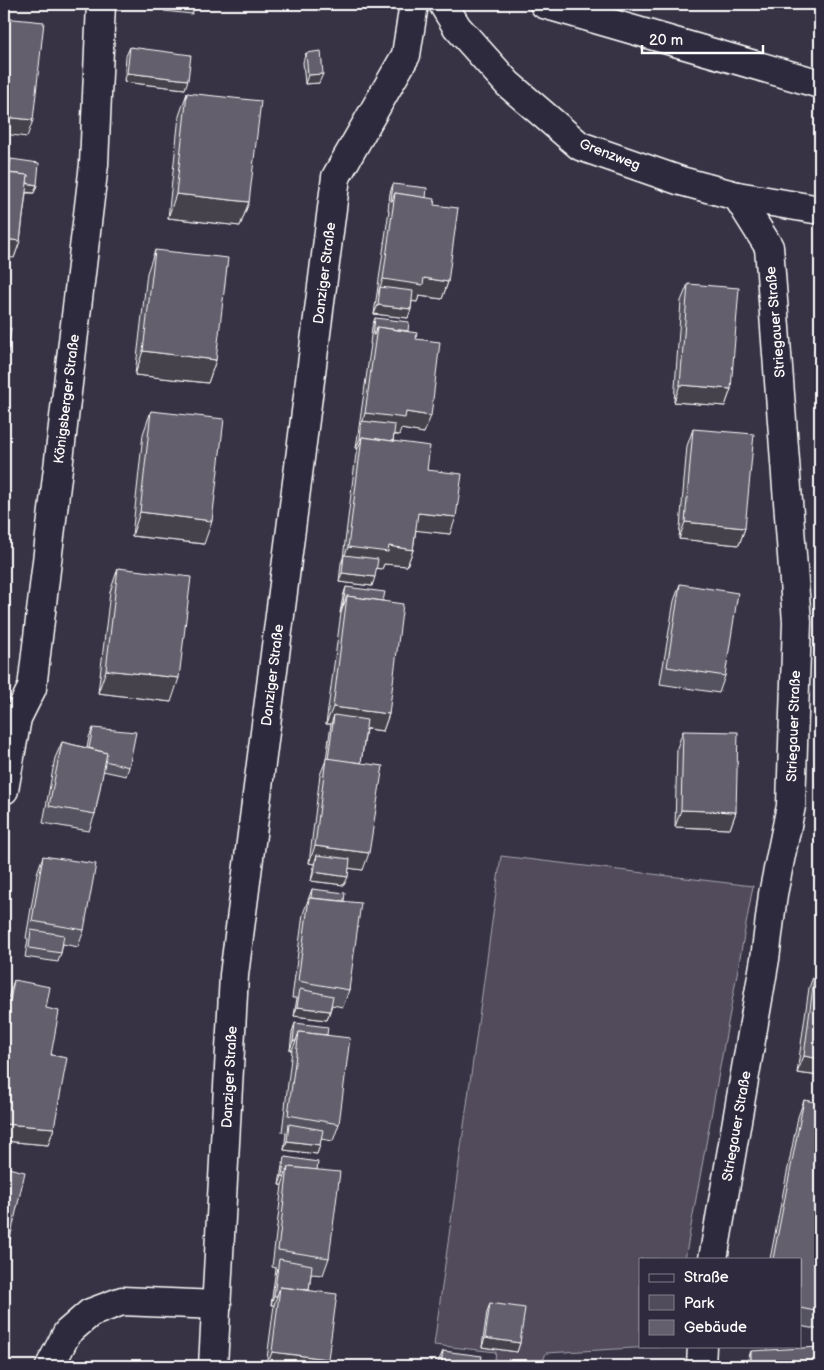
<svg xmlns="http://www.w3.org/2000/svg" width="824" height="1370" font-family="'Balsamiq Sans',sans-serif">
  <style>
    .green { fill: #514c5c; stroke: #a8a6ae }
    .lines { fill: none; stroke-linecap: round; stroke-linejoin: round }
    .minor-casing { stroke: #fff; stroke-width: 31 }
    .minor { stroke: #2f2a3d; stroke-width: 28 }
    .wall { fill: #55525e; stroke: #fff }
    .shaded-wall { fill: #45424c; stroke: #fff }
    .building { fill: #635f6d; stroke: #fff }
    .labels { text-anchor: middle; stroke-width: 4; stroke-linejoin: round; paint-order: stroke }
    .street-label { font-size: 14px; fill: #fff; stroke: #2f2a3d }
  </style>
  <rect width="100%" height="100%" fill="#373345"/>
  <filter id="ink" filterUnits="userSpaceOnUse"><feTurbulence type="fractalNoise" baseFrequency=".02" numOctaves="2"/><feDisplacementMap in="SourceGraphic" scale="10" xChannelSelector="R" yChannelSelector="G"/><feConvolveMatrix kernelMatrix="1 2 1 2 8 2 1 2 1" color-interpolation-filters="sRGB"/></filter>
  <g filter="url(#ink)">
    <path class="green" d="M501 856 753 886 685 1259H640V1346H669L546 1353 541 1366H494L496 1352 434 1345Z"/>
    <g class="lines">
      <defs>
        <g id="minor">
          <path d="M443 4 457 27 508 84 580 146 681 181 737 196 820 210"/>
          <path d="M544 4 820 84"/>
          <path d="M4 790 17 718 32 688 94 164 101 4"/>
          <path d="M713 1259 765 959 773 894 791 806 797 622 769 247 737 196"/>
          <path d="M50 1366 67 1333 90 1313 122 1301 217 1305"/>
          <path d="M213 1366 234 975 336 177 406 55 414 4"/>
          <path d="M701 1366 702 1346"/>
        </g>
      </defs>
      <use href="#minor" class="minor-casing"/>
      <use href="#minor" class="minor"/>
    </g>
    <g class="wall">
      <path d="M130 47 185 89 124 82 126 56Z"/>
      <path d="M306 53 319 83 305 84 303 62Z"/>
      <path d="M187 93 249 202 240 226 168 218 179 116Z"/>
      <path d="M11 159 37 185 34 193H26L20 241 14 258 7 173 8 168Z"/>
      <path d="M393 184 426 198 434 205 448 282 442 299 419 296 417 302 412 301 411 309 408 318 374 314 389 210H388L390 193Z"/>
      <path d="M155 250 216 360 208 383 135 375 147 273Z"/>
      <path d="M688 284 731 389 725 406 674 402 681 301Z"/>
      <path d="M375 318 408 331 416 339 424 433 401 429 399 435H394L393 441 427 470 450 534 416 530 413 550 407 566 384 564 382 569 376 568 372 586 339 582 341 563 343 558 356 454 358 448H356L371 344H370L372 327Z"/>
      <path d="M151 411 204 544 132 536 143 434Z"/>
      <path d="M693 429 745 528 739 545 679 539 687 446Z"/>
      <path d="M118 568 171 702 98 693 110 592Z"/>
      <path d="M680 584 725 676 719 693 660 684 674 601Z"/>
      <path d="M346 587 383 601 389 714 383 731 366 729 361 763 363 870 349 868 344 885 311 881 314 864 309 863 320 775 326 760 331 724H326L341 613H340L343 596Z"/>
      <path d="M93 728 129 767 126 776 103 771 95 814 89 831 43 823 55 758 62 742 87 748 89 737Z"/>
      <path d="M683 731 736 812 730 829 675 827 677 748Z"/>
      <path d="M43 856 84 930 78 947 63 944 61 953 58 962 25 957 28 939 26 938 37 873Z"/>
      <path d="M312 889 344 901 349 990 343 1007 332 1005 327 1020 294 1016 297 998H292L303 914Z"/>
      <path d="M815 971 820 972V1076L797 1073 809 988Z"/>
      <path d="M14 980 46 1008 51 1055 54 1128 48 1145 4 1141V1005L5 1000 7 1001Z"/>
      <path d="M295 1023 327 1035 339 1124 333 1141 321 1139 320 1145 317 1154 284 1150 286 1133 282 1132 292 1050H290L292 1032Z"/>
      <path d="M804 1100 820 1103V1330L800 1326V1259H770L798 1117Z"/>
      <path d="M285 1157 317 1170 329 1258 323 1275 311 1274 309 1290 326 1366H266L274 1305H271L276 1268 272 1267 282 1185H279L282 1166Z"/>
      <path d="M490 1303 520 1343 517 1352 482 1347 487 1312Z"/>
      <path d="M443 1351 480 1366H438L439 1360Z"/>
      <path d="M751 1351V1366H745Z"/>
    </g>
    <g class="shaded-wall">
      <path d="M167 4H182L195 5 192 14 164 11Z"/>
      <path d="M127 73 188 80 185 89 124 82Z"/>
      <path d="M323 74 319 83 305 84 308 75Z"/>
      <path d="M4 117 33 120 27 137 4 134Z"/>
      <path d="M8 181 37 185 34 193 5 190Z"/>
      <path d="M176 194 249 202 240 226 168 218Z"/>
      <path d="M4 239 20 241 14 258 4 257Z"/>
      <path d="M424 278 448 282 442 299 419 296 417 302 379 296V290L383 279Z"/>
      <path d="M378 305 411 309 408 318 374 314Z"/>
      <path d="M143 351 216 360 208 383 135 375Z"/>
      <path d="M680 385 731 389 725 406 674 402Z"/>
      <path d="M406 412 431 416 424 433 401 429 399 435 361 430 362 424 365 413Z"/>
      <path d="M360 439H362L358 448H356Z"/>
      <path d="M140 512 212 521 204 544 132 536Z"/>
      <path d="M418 513 456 517 450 534 412 530Z"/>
      <path d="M685 522 745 528 739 545 679 539Z"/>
      <path d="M389 546 413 550 407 566 384 564 382 569 343 564V560L348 547Z"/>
      <path d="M342 573 375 577 372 586 339 582Z"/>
      <path d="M343 604H344L341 613H340Z"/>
      <path d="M106 670 179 678 171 702 98 693Z"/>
      <path d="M333 707 389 714 383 731 333 724 334 715 331 724H326Z"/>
      <path d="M681 810 736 812 730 829 675 827Z"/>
      <path d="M315 846 369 853 363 870 316 864 317 855 314 864 309 863Z"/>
      <path d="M314 872 348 877 344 885 311 881Z"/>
      <path d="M297 1007 330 1011 327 1020 294 1016Z"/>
      <path d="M293 1041H296L292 1050H290Z"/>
      <path d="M804 1056 820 1059V1076L797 1073Z"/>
      <path d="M4 1124 54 1128 48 1145 4 1141Z"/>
      <path d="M287 1141 320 1145 317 1154 284 1150Z"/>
      <path d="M282 1176H285L282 1185H279Z"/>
      <path d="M274 1296H277L274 1305H271Z"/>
      <path d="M485 1338 520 1343 517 1352 482 1347Z"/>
      <path d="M272 1352 328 1359 326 1366H267Z"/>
    </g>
    <g class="building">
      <path d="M182 4H195V5Z"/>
      <path d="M4 18 44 22 33 120 4 117Z"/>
      <path d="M130 47 191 55 188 80 127 73Z"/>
      <path d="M321 51 323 74 308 75 306 53Z"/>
      <path d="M187 93 261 101 249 202 176 194Z"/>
      <path d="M11 159 39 163 37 185 27 183 28 175 9 173Z"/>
      <path d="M4 173 28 175 20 241 4 239Z"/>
      <path d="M393 184 427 188 426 198 395 193 392 201H391Z"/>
      <path d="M395 193 435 199 434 205 458 208 448 282 424 278 423 285 383 279Z"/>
      <path d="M155 250 228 258 216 360 143 351Z"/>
      <path d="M688 284 739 288 731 389 680 385Z"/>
      <path d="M380 287 413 291 411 309 378 305Z"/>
      <path d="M375 318 409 322 408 331 377 327 374 335H373Z"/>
      <path d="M377 327 417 333 416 339 440 342 431 416 406 412 405 418 365 413Z"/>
      <path d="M4 328H11L5 383H4Z"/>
      <path d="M151 411 224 419 212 521 140 512Z"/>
      <path d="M362 421 395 425 393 441 362 437V439H360Z"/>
      <path d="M693 429 754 434 745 528 685 522Z"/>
      <path d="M362 437 430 446 427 470 462 474 456 517 418 513 413 550 389 546 388 552 348 547Z"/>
      <path d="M344 555 378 559 375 577 342 573Z"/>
      <path d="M118 568 191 577 179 678 106 670Z"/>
      <path d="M680 584 738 593 725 676 667 667Z"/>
      <path d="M346 587 385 592 383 601 347 596 344 604H343Z"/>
      <path d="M347 596 403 604 389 714 333 707Z"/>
      <path d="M334 715 367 720 361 763 328 759Z"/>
      <path d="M93 728 136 732 129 767 105 761 107 753 89 748Z"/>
      <path d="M683 731 738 732 736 812 681 810Z"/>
      <path d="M62 742 107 753 95 814 49 806Z"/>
      <path d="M326 758 383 766 369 853 315 846Z"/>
      <path d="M317 855 350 859 348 877 314 872Z"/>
      <path d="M43 856 96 864 84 930 32 921Z"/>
      <path d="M312 889 345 893 344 901 311 898Z"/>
      <path d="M309 898 361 903 349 990 298 981Z"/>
      <path d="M31 930 64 935 61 953 29 948Z"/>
      <path d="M815 971 820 972V1059L804 1056Z"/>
      <path d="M14 980 50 987 46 1008 59 1011 51 1055 67 1058 54 1128 4 1124V1009L5 1000 10 1001Z"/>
      <path d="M300 989 333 996 330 1011 297 1007Z"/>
      <path d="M295 1023 328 1027 327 1035 299 1032 296 1041H293Z"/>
      <path d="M299 1032 350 1038 339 1124 288 1115Z"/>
      <path d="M804 1100 820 1103V1312L800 1308V1259H773Z"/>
      <path d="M289 1124 323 1130 320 1145 287 1141Z"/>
      <path d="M285 1157 318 1162 317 1170 288 1167 285 1176H282Z"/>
      <path d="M4 1167 25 1172 5 1261 4 1260Z"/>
      <path d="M288 1167 340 1172 329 1258 278 1250Z"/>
      <path d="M279 1259 312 1265 309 1290 280 1287 277 1296H274Z"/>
      <path d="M280 1287 337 1294 328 1359 272 1352Z"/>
      <path d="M490 1303 525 1308 520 1343 485 1338Z"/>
      <path d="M820 1347V1366H751V1351Z"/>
      <path d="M443 1351 482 1356 480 1366H441Z"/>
      <path d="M67 1359 105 1365V1366H66Z"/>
    </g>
  </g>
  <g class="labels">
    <g class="street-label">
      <text transform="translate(610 154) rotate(21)" y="5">Grenzweg</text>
      <text transform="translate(324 273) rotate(-83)" y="5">Danziger Straße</text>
      <text transform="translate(775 322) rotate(-95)" y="5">Striegauer Straße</text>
      <text transform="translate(66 399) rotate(-83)" y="5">Königsberger Straße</text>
      <text transform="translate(272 675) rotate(-83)" y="5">Danziger Straße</text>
      <text transform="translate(793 726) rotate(-88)" y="5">Striegauer Straße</text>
      <text transform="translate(229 1077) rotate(-87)" y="5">Danziger Straße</text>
      <text transform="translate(736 1126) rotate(-80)" y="5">Striegauer Straße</text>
    </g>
  </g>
  <rect width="824" height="1370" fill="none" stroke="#2f2a3d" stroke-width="20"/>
  <rect x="10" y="10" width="804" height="1350" fill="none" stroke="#fff" stroke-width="2" filter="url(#ink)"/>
  <rect x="639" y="1258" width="162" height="90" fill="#2f2a3d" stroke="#827f8b"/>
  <rect x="649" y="1274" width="25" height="8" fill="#2f2a3d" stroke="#827f8b"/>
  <text x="684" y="1282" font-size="15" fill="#ffffff">Straße</text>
  <rect x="649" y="1295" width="25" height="15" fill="#514c5c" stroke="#827f8b"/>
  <text x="684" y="1308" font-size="15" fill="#ffffff">Park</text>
  <rect x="649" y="1320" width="25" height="15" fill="#635f6d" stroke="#827f8b"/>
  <text x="684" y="1332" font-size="15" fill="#ffffff">Gebäude</text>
  <path d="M642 45v8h121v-8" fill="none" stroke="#ffffff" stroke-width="2.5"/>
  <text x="649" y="45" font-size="15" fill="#ffffff" stroke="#2f2a3d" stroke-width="4" paint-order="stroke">20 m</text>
</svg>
